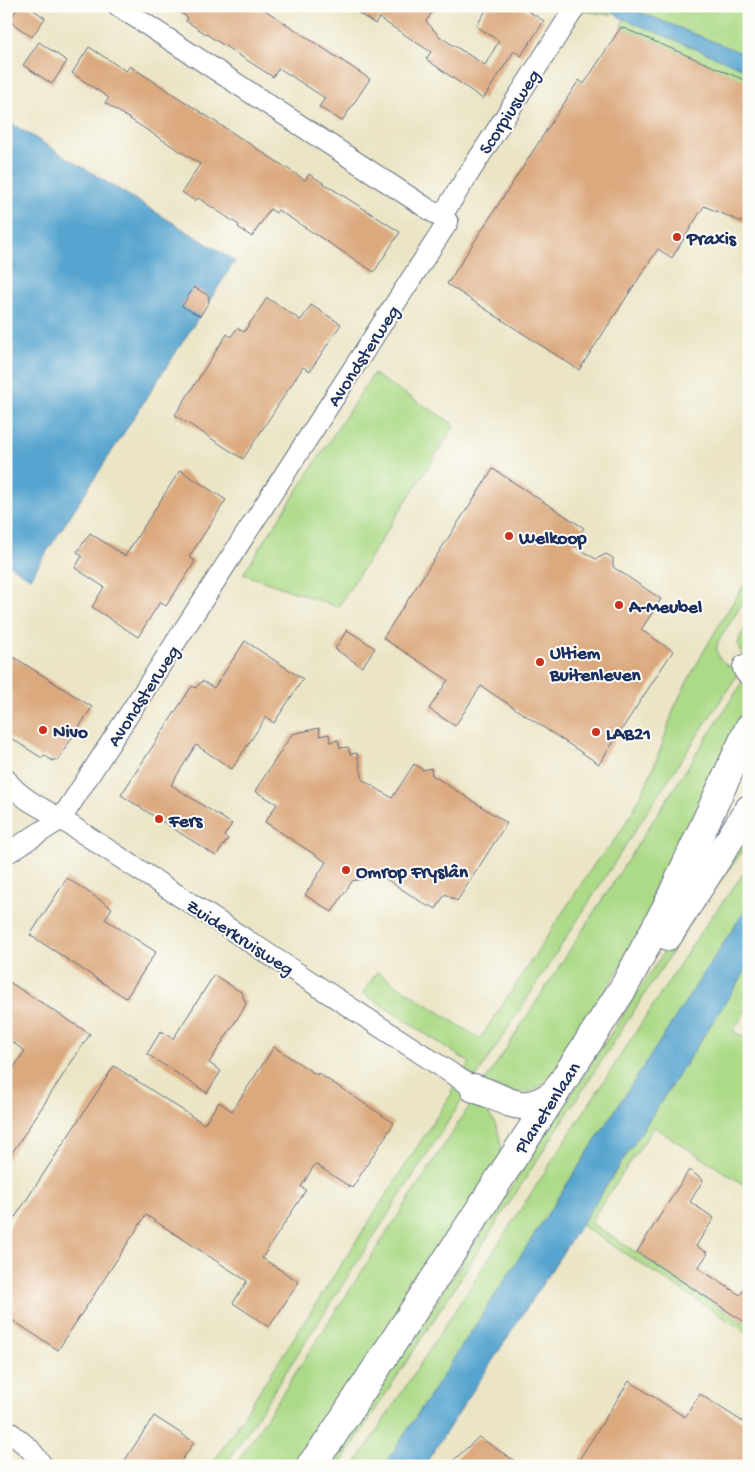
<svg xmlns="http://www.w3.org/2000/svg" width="755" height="1472" font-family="'Gochi Hand',sans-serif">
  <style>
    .green { fill: #acda87; stroke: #648472 }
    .water { fill: #57a4cf; stroke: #396a96 }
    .building { fill: #dba97e }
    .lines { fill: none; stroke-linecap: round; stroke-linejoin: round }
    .minor-casing { stroke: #646f82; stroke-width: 22 }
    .secondary-casing { stroke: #646f82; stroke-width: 30 }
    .minor { stroke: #fff; stroke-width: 20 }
    .secondary { stroke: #fff; stroke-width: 28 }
    .poi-dot { fill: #c8321e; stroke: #fdfcf7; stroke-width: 2 }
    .labels { text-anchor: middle; stroke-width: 4; stroke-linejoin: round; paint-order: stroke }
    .street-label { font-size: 19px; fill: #1b2f5e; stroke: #fdfcf7 }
    .poi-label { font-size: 19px; font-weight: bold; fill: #1b2f5e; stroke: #fdfcf7; text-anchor: start }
  </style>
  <rect width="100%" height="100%" fill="#fdfcf7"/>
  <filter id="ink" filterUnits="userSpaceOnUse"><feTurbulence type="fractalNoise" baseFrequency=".02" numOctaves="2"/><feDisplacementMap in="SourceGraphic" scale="10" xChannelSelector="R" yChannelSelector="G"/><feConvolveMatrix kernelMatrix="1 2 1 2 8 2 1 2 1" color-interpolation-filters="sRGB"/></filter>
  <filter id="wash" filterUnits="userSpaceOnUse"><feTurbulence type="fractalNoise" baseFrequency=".0096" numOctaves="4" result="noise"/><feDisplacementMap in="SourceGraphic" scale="20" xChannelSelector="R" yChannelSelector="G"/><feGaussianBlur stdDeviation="1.12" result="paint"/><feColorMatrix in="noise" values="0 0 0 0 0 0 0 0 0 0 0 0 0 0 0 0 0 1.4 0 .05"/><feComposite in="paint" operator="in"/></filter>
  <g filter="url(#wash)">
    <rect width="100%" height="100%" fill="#ebe5c6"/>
    <g class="green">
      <path d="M588 6H617L611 15 584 11Z"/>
      <path d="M625 6H749V38L742 53Z"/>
      <path d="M624 18 749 71V83L621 27Z"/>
      <path d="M373 374 455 425 338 607 243 574Z"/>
      <path d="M749 577V593L718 642C713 658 725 663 737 672L738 674 645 815 476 1078 465 1070 470 1063 363 993 377 972 480 1039 597 860C625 835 649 781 662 745 667 732 670 718 675 706 697 661 722 619 749 577Z"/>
      <path d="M749 623V658H747C731 646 740 636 749 623Z"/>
      <path d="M745 678 749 680V718L691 842 556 1079 529 1092 517 1093 484 1083Z"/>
      <path d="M749 828V842L696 915 339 1466H330L710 881Z"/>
      <path d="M749 866V904L384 1466H354L702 930Z"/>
      <path d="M749 966V1006L733 1031 749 1041V1084L742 1095 749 1099V1188L654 1127 590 1222 742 1322 745 1320 749 1322V1334L581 1225Z"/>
      <path d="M454 1086 466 1094 225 1466H211L452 1093 451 1092Z"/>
      <path d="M474 1099C495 1117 502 1131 501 1159L304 1466H235Z"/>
    </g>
    <g class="water">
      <path d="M617 6H625L749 56V71L617 16 613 12Z"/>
      <path d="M6 120 235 261 30 578 6 563Z"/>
      <path d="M749 904V966L424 1466H384Z"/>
    </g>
    <g id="blocks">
      <g class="building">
        <path d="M19 6H28L45 18 32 37 9 21Z"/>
        <path d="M171 6H259L370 79 342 121 319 107 325 98 279 68 273 77 186 21 188 18Z"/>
        <path d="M348 6H436L426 21 440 37 485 65 499 41 476 26 489 6H520L544 21 521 56 514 51 483 99 426 59 431 52 379 18 375 24Z"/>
        <path d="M621 27 749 82V225L704 206 672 258 658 249 579 370 447 284 579 80 584 84Z"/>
        <path d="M39 42 67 61 52 84 23 65Z"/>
        <path d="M89 47 126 71 130 66 305 180 309 174 400 232 374 272 278 210 276 213 270 209 252 237 238 227 239 225 198 198 195 201 182 192 200 164 105 103 109 98 72 73Z"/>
        <path d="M194 287 209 296V302L200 316 182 306Z"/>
        <path d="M267 298 301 320 311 305 341 324 310 371 303 367 243 459 175 415 227 334 231 337 237 328 244 332Z"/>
        <path d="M493 469 584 528 572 545 596 559 606 554 613 558V567L661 599 641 630 673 651 599 764 481 686 455 726 429 709 448 680 383 638Z"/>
        <path d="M180 470 226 500 189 557 195 561 188 573 166 606 160 602 138 637 92 607 104 587 75 568 82 556 77 552 90 533 125 556Z"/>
        <path d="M347 630 375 648 362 667 335 649Z"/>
        <path d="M245 641 303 679 274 723 266 717 232 769 196 745 171 785 232 824 224 836 228 839 216 856 121 795 192 686 196 688 202 681 214 688Z"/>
        <path d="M6 652 92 707 57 761 54 759 53 761 44 755 42 758 6 735Z"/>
        <path d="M319 728 320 736 329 734 330 742 338 740 340 748 348 747 350 754 357 753 363 780 392 798 414 764 423 770 431 768 432 775 507 823 457 901 445 894 436 909 430 905 429 907 380 875 352 881 332 912 305 895 326 862 265 822 277 804 255 791 292 734Z"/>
        <path d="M67 878 112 908 105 919 156 952 126 998 30 935Z"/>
        <path d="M214 975 241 992 246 1003 244 1008 209 1063 221 1071 207 1093 147 1054 161 1031 173 1039Z"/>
        <path d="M6 980 90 1034 6 1162V1079L25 1051 6 1038Z"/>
        <path d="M274 1047 317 1075 318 1073 394 1123 352 1188 315 1164 301 1187 306 1190 262 1258 299 1282 269 1327 233 1303 247 1281 146 1215 58 1350 6 1316V1231L114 1066 204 1124 219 1102 232 1111Z"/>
        <path d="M689 1170 703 1180 690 1202 714 1218 696 1246 708 1253 698 1268 740 1295 749 1282V1312L743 1321 637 1252Z"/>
        <path d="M629 1381 685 1417 700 1394 749 1426V1466H575Z"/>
        <path d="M154 1416 194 1442 178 1466H121Z"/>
        <path d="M479 1437 522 1466H447Z"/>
      </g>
    </g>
  </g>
  <g filter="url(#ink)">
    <use href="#blocks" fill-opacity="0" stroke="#646f82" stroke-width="1"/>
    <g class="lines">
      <defs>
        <g id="minor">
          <path d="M441 217 576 6"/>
          <path d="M6 779C19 798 42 808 61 819L474 1088"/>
          <path d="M6 854 61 819 448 222 118 6"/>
          <path d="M6 1429 29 1448 43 1466"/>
        </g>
        <g id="secondary">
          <path d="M747 668 749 671"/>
          <path d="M668 936 749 809"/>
          <path d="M474 1088C509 1099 519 1118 555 1093"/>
          <path d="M310 1466 329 1441 624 987 666 908 749 728"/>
        </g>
      </defs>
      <use href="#minor" class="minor-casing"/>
      <use href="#secondary" class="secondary-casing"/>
      <use href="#minor" class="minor"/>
      <use href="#secondary" class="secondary"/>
    </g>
  </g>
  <g class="poi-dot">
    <circle cx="677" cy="237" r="5"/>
    <circle cx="509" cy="536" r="5"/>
    <circle cx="619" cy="605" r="5"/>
    <circle cx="540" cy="662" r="5"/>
    <circle cx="43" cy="730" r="5"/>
    <circle cx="596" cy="732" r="5"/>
    <circle cx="159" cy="819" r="5"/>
    <circle cx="346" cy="870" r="5"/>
  </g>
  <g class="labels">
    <g class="street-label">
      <text transform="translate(508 111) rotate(-57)" y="7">Scorpiusweg</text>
      <text transform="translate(362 355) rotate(-57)" y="7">Avondsterweg</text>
      <text transform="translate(142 695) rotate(-57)" y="7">Avondsterweg</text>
      <text transform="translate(241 936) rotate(33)" y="7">Zuiderkruisweg</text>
      <text transform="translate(546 1107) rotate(-57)" y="7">Planetenlaan</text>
    </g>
    <g class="poi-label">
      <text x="687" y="244">Praxis</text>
      <text x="519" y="543">Welkoop</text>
      <text x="629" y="612">A-Meubel</text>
      <text x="550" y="658">Ultiem<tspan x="550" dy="22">Buitenleven</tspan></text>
      <text x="53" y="737">Nivo</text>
      <text x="606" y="739">LAB21</text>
      <text x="169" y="826">Fers</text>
      <text x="356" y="877">Omrop Fryslân</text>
    </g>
  </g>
  <rect width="755" height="1472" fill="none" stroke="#fdfcf7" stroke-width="25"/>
</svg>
